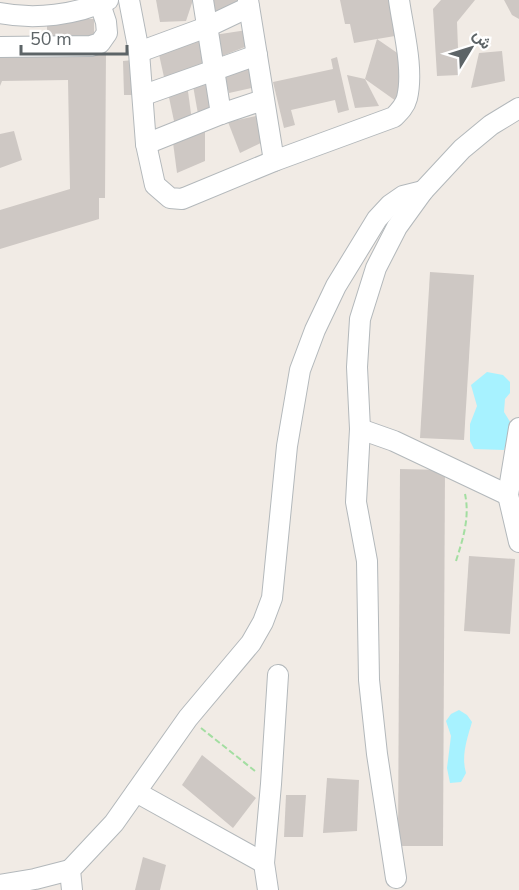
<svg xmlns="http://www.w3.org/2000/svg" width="519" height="890" font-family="'Nunito Sans',Vazirmatn,sans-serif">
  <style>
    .water { fill: #a7f2ff }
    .building { fill: #cec8c4 }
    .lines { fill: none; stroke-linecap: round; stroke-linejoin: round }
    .minor-casing { stroke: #b3b8bb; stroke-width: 22 }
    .path { stroke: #a3dea1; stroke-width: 2; stroke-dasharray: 6 3; stroke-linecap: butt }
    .minor { stroke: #fff; stroke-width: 20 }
  </style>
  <rect width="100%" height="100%" fill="#f1ebe5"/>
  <g class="water">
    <path d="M487 372 503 375 510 382V393L505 399 504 412 512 425 504 450 474 449 470 441V424L477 406 471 385Z"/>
    <path d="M459 710 467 715 472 722C467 739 461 756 466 773L461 782 450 783 447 768 451 736 446 721 451 714Z"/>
  </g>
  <g class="building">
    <path d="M156 0H193L186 21 160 22Z"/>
    <path d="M212 0H237V2L216 15Z"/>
    <path d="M340 0H389L395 36 377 39 406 59 396 101 365 79 377 39 354 43 350 24H345Z"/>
    <path d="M441 0H475L457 22 459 75 437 76 433 9Z"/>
    <path d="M504 0H519V19L512 15Z"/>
    <rect x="47" y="19" width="47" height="21"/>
    <path d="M247 30 250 45 222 56 214 35Z"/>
    <path d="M201 40 205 65 164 77 158 50Z"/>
    <path d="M56 50H106L105 198H99V219L0 249V210L70 189 68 80 2 81 0 86V56Z"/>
    <path d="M502 51 505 81 471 88 479 53Z"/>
    <path d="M337 57 349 110 338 113 335 100 291 110 295 125 284 128 273 82 333 69 331 59Z"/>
    <path d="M133 60 134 95H124L123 61Z"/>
    <path d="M254 61 256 87 229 93 223 72Z"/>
    <path d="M210 75 215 113 198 114 192 80Z"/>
    <path d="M347 75 365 79 379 106 355 108Z"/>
    <path d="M187 84 192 121H174L167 88Z"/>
    <path d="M260 115 267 140 240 153 228 122Z"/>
    <path d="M205 126V161L177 173 172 135Z"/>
    <path d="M14 131 22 160 0 168V134Z"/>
    <path d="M430 272 474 275 464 440 420 438Z"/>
    <path d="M400 469 445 470 443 846H398Z"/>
    <path d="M469 556 515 559 510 634 464 631Z"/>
    <path d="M202 755 256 798 233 828 182 785Z"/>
    <path d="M327 778 359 780 357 831 323 833Z"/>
    <path d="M286 795H306L303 837H284Z"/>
    <path d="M143 857 166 865 160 890H135Z"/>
  </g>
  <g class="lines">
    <defs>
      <g id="minor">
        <path d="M129 0 139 52 146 144 155 185 170 198 182 199 274 161 394 117C400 111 405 106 407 98 414 69 403 29 399 0"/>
        <path d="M203 0 221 114"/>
        <path d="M248 0 274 161"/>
        <path d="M0 13C35 20 76 15 108 0"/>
        <path d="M0 47 91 46 100 43 107 33 106 22 100 4"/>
        <path d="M139 52 207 27 249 7"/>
        <path d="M144 95 257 55"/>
        <path d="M146 144 221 114 263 100"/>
        <path d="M519 428 508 495 519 542"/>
        <path d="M360 429 394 441 508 495"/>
        <path d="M136 792 264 863"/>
        <path d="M396 878 377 754 369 680 367 561 356 502 360 429 357 367 360 319 376 268 397 227 423 191 462 149 491 125 519 108"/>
        <path d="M0 885 35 879 70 870"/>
        <path d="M72 890 70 870 114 823 188 718 251 643 263 622 272 598 287 446 300 370 315 330 336 286 377 219 390 205 403 196 423 191"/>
        <path d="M268 890 264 863 271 784 278 675"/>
      </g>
    </defs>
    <use href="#minor" class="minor-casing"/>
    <g class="path">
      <path d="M456 561C463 539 470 517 465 494"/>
      <path d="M201 728 255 771"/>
    </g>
    <use href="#minor" class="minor"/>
  </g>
  <g transform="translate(471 48) rotate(52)" stroke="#ffffff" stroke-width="4.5" paint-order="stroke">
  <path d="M0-4.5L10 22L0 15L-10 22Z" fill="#5d6467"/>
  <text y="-9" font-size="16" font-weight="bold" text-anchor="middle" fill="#5d6467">ش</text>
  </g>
  <path d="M21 45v9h106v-9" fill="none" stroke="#5d6467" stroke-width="3"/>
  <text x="30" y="45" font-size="18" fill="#5d6467" stroke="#ffffff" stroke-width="4.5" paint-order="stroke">50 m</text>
</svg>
